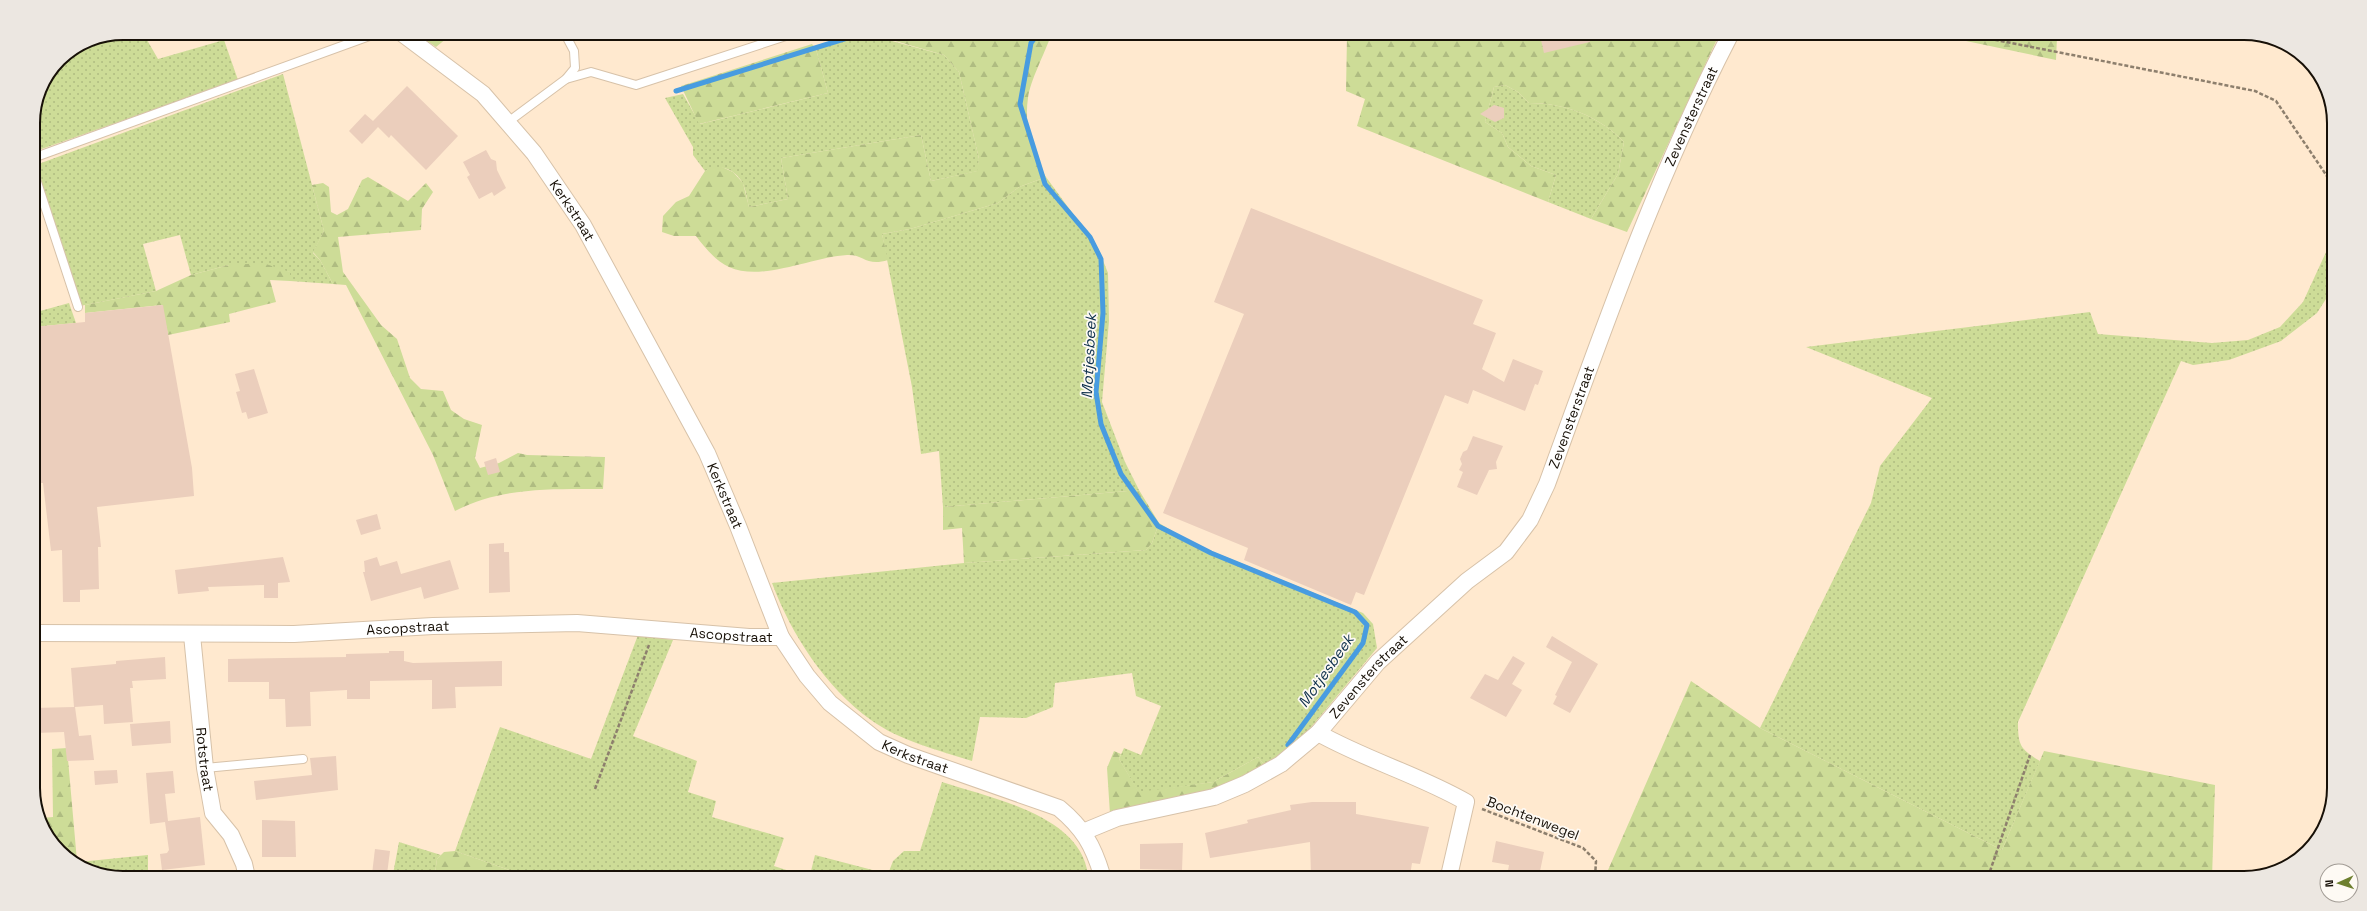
<svg xmlns="http://www.w3.org/2000/svg" width="2367" height="911" font-family="'Space Grotesk',sans-serif">
  <style>
    .grass { fill: url(#grass-dots) }
    .forest { fill: url(#forest-firs) }
    .lines { fill: none; stroke-linecap: round; stroke-linejoin: round }
    .stream { stroke: #489ce0; stroke-width: 5 }
    .building { fill: #ebcebc }
    .lane-casing { stroke: #d7c2a9; stroke-width: 10 }
    .street-casing { stroke: #d7c2a9; stroke-width: 18 }
    .path { stroke: #8d7f6d; stroke-width: 2.5; stroke-dasharray: 4 2; stroke-linecap: butt }
    .lane { stroke: #fff; stroke-width: 8 }
    .street { stroke: #fff; stroke-width: 16 }
    .labels { text-anchor: middle; stroke-width: 3.5; stroke-linejoin: round; paint-order: stroke }
    .street-label { font-size: 14px; fill: #171007; stroke: #fefaf4 }
    .water-label { font-size: 15px; font-style: italic; fill: #0b2e4a; stroke: #fefaf4 }
    .rim { fill: none; stroke: #171007; stroke-width: 2 }
  </style>
  <defs>
    <pattern id="grass-dots" width="8" height="8" patternUnits="userSpaceOnUse"><rect width="8" height="8" fill="#cddc97"/><path d="M2 2h.1M6 6h.1" fill="none" stroke="#afbc81" stroke-width="1.8" stroke-linecap="round"/></pattern>
    <pattern id="forest-firs" width="22" height="20" patternUnits="userSpaceOnUse"><rect width="22" height="20" fill="#cddc97"/><path d="M5 1l3.5 6h-7zM16 11l3.5 6h-7z" fill="#afbc81"/></pattern>
  </defs>
  <rect width="100%" height="100%" fill="#ffe9cf"/>
  <g class="grass">
    <path d="M123 33H143L158 59 224 40 238 80 33 152V117L42 83 60 59 89 40Z"/>
    <path d="M854 35H878L881 38 944 55 959 72 979 159 978 171 931 181 921 135 781 158 788 199 749 207C747 200 746 189 742 182 734 168 718 163 705 171L693 155V147L665 98 683 94 700 124 828 93 816 49Z"/>
    <path d="M283 74 324 231 313 253 320 260 333 284 290 281V272L229 265 191 275 180 235 143 244 156 291 80 306 33 166Z"/>
    <path d="M1505 85 1518 92 1529 103C1565 103 1599 116 1624 142L1618 174 1591 219 1548 202 1556 175 1531 166 1508 147 1502 133 1485 122 1494 87Z"/>
    <path d="M1046 177 1098 248 1108 273 1109 321 1102 402 1125 462 1139 490 943 507 939 451 921 454 912 387 882 234 910 229 998 203 1019 187Z"/>
    <path d="M2333 237V288L2317 313 2281 341 2229 360 2193 365 2181 361 2018 722C2018 745 2020 749 2040 761L2002 850 1760 728 1871 503 1880 466 1932 398 1806 347 2090 312 2098 334 2212 343 2248 340 2280 327 2303 302Z"/>
    <path d="M69 303 76 323 33 327V313Z"/>
    <path d="M1159 523 1194 544 1363 613 1373 624 1377 648 1307 732 1266 767 1258 757 1213 782 1139 793 1119 759 1124 748 1141 755 1161 706 1136 696 1132 673 1055 683 1053 707 1026 718 980 717 972 761C938 750 900 741 871 720 826 688 791 634 772 583L964 563 1146 550 1152 543Z"/>
    <path d="M638 635 673 640 633 736 697 761 688 792 716 801 712 817 784 838 774 866 802 875 521 874 455 851 500 727 591 759Z"/>
    <path d="M942 782C989 798 1081 814 1088 875H810L815 855 888 874 893 861 904 851H920Z"/>
    <path d="M399 842 441 855 437 859 435 874H393Z"/>
    <path d="M148 855V873H94L79 862Z"/>
  </g>
  <g class="forest">
    <path d="M417 34H452L436 47Z"/>
    <path d="M878 35H1051C1045 53 1030 81 1028 98 1024 125 1031 155 1046 177L1019 187 998 203 910 229 882 234 888 260C866 267 864 254 847 255 812 257 762 282 729 267 716 261 705 248 696 236H674L662 232 663 216 676 202 689 196 705 171 712 167H722L733 172 743 183 749 207 788 199 781 158 921 135 931 181 977 171 979 159 959 72 944 55 881 37Z"/>
    <path d="M1347 36 1718 37 1627 232 1591 219 1618 174 1624 142C1599 116 1565 103 1529 103L1518 92 1505 85 1494 87 1485 122 1502 133 1508 147 1531 166 1556 175 1548 202 1357 126 1365 99 1346 91Z"/>
    <path d="M1947 37H2057L2056 60Z"/>
    <path d="M812 44 816 49 828 93 699 124 681 86Z"/>
    <path d="M368 177 408 201 426 183 433 192 422 209 421 230 338 237 343 272 381 325 397 339 410 378 421 389 443 391 451 410 464 419 482 425 475 458 480 468 499 463 518 453 527 455 605 457 603 489C552 489 501 487 455 511L433 455 346 285 333 284 320 260 313 252 324 231 312 185 323 183 329 187 331 212 337 215 348 209 362 180Z"/>
    <path d="M263 263 290 272V281L270 280 276 302 229 314 230 322 168 335 162 305 85 313V305L156 291 191 275 229 265Z"/>
    <path d="M1139 490 1159 523 1152 543 1146 550 964 563 962 528 943 530V507Z"/>
    <path d="M1691 681 1760 728 2002 850 2044 751 2215 785 2212 878 1605 877Z"/>
    <path d="M67 748 77 861 52 843 42 818 53 817 52 749Z"/>
    <path d="M1114 751 1121 754 1119 759 1139 792 1213 782 1258 757 1266 767 1231 787 1110 814 1107 768Z"/>
    <path d="M455 851 521 874H435L437 859 444 852Z"/>
  </g>
  <g class="lines">
    <g class="stream">
      <path d="M1037 35 1031 43 1020 104 1045 184 1090 237 1101 259 1103 313 1096 392 1101 424 1121 474 1158 526 1211 553 1355 612 1367 625 1363 643 1288 745"/>
      <path d="M676 91 857 35"/>
    </g>
  </g>
  <g class="building">
    <path d="M1540 36H1589L1590 42 1544 53Z"/>
    <path d="M407 86 458 136 426 170 391 135 389 138 378 127 362 144 349 131 365 114 373 121Z"/>
    <path d="M1494 105 1504 108V118L1495 122 1480 114Z"/>
    <path d="M486 150 491 159 496 161 497 170 506 188 494 196 492 192 479 199 467 177 470 175 463 162Z"/>
    <path d="M1251 208 1483 300 1473 324 1496 333 1482 369 1504 382 1513 359 1543 371 1538 385 1535 384 1525 411 1473 390 1468 404 1445 395 1364 595 1356 592 1351 605 1244 560 1248 548 1163 513 1244 314 1214 302Z"/>
    <path d="M163 305 192 468 194 496 97 507 101 547H98L99 589 80 590V602H63L62 550 51 551 43 483H33V327L85 322V313Z"/>
    <path d="M254 369 268 413 248 419 246 412 242 413 236 392 240 391 235 374Z"/>
    <path d="M1473 436 1503 446 1496 462 1497 469 1489 470 1477 495 1457 487 1463 472 1459 470 1462 464 1460 459 1463 452 1467 450Z"/>
    <path d="M496 458 500 472 488 475 484 462Z"/>
    <path d="M377 514 381 529 361 535 356 520Z"/>
    <path d="M504 543V552H509L510 592 489 593V544Z"/>
    <path d="M283 557 290 582 278 583V598H264V585L208 587 209 591 178 594 175 570Z"/>
    <path d="M377 557 380 566 397 561 401 574 450 560 459 589 424 599 421 587 371 601 363 572H365L364 561Z"/>
    <path d="M1552 636 1598 664 1570 713 1553 704 1557 696 1555 695 1572 662 1546 647Z"/>
    <path d="M389 651H404V661L413 663 502 661V686L455 687 456 708 432 709V680L370 681V699H347V690L310 692 311 726 286 727 285 699H269V682H228V659L346 657V654L389 653Z"/>
    <path d="M1513 656 1525 663 1512 684 1522 690 1506 717 1470 698 1485 674 1498 680Z"/>
    <path d="M165 657 166 679 132 681 133 688H130L133 722 104 724 103 705 75 707 79 736 91 735 94 760 67 761 64 732 35 733 33 730V708L74 707 71 668 116 664V661Z"/>
    <path d="M170 721 171 743 132 746 130 724Z"/>
    <path d="M336 756 338 790 256 800 254 781 312 775 310 758Z"/>
    <path d="M117 770 118 783 95 785 94 771Z"/>
    <path d="M173 771 175 793 165 794 168 821 200 817 205 865 162 870 160 854 167 853 169 850 165 822 150 824 146 773Z"/>
    <path d="M1312 802H1356V814L1429 827 1420 864 1412 863 1410 876H1311L1310 842 1210 858 1205 833 1248 823 1247 820 1291 810 1290 805Z"/>
    <path d="M262 820 295 821 296 857H262Z"/>
    <path d="M1496 841 1544 852 1539 876H1507L1509 865 1492 862Z"/>
    <path d="M1183 843 1182 870 1140 869V844Z"/>
    <path d="M375 849 390 851 387 874H372Z"/>
  </g>
  <g class="lines">
    <defs>
      <g id="lane">
        <path d="M565 34 574 51 575 68 566 79"/>
        <path d="M508 122 566 79 591 72 636 85 789 35"/>
        <path d="M33 158 375 34"/>
        <path d="M33 170 78 307"/>
        <path d="M205 768 303 759"/>
      </g>
      <g id="street">
        <path id="s1" d="M403 34 483 94 534 153 583 225 707 453 738 526 781 637 807 676 830 703 879 742 908 755 1059 808C1083 828 1093 845 1102 875"/>
        <path id="s2" d="M33 633 294 634 433 626 577 623 749 637H781"/>
        <path id="s3" d="M192 635 205 768 213 813 231 835 244 864 246 873"/>
        <path d="M1318 733C1366 760 1419 775 1466 802L1449 876"/>
        <path id="s4" d="M1083 832 1117 818 1214 797 1245 784 1281 764 1318 733 1378 662 1467 581 1506 552 1530 520 1547 484C1602 333 1655 180 1729 37"/>
      </g>
    </defs>
    <use href="#lane" class="lane-casing"/>
    <use href="#street" class="street-casing"/>
    <g class="path">
      <path d="M1971 37 1991 39 2255 91 2276 101 2333 185"/>
      <path d="M595 789 649 645"/>
      <path d="M1482 809 1583 848 1596 861 1595 877"/>
      <path d="M1988 877 2030 755"/>
    </g>
    <use href="#lane" class="lane"/>
    <use href="#street" class="street"/>
  </g>
  <g class="labels">
    <g class="street-label">
      <text dy="5" stroke="none"><textPath href="#s4" startOffset="996">Zevensterstraat</textPath></text>
      <text dy="5" stroke="none"><textPath href="#s1" startOffset="247">Kerkstraat</textPath></text>
      <text dy="5" stroke="none"><textPath href="#s4" startOffset="672">Zevensterstraat</textPath></text>
      <text dy="5" stroke="none"><textPath href="#s1" startOffset="571">Kerkstraat</textPath></text>
      <text dy="5" stroke="none"><textPath href="#s2" startOffset="375">Ascopstraat</textPath></text>
      <text dy="5" stroke="none"><textPath href="#s2" startOffset="699">Ascopstraat</textPath></text>
      <text dy="5" stroke="none"><textPath href="#s4" startOffset="335">Zevensterstraat</textPath></text>
      <text dy="5" stroke="none"><textPath href="#s1" startOffset="907">Kerkstraat</textPath></text>
      <text dy="5" stroke="none"><textPath href="#s3" startOffset="125">Rotstraat</textPath></text>
      <text transform="translate(1533 818) rotate(21)" y="5">Bochtenwegel</text>
    </g>
    <g class="water-label">
      <text transform="translate(1089 356) rotate(-87)" y="5">Motjesbeek</text>
      <text transform="translate(1326 671) rotate(-55)" y="5">Motjesbeek</text>
    </g>
  </g>
  <path d="M0 0H2367V911H0ZM123 40H2244A83 83 0 0 1 2327 123V788A83 83 0 0 1 2244 871H123A83 83 0 0 1 40 788V123A83 83 0 0 1 123 40Z" fill="#ece7e1" fill-rule="evenodd"/>
  <path class="rim" d="M123 40H2244A83 83 0 0 1 2327 123V788A83 83 0 0 1 2244 871H123A83 83 0 0 1 40 788V123A83 83 0 0 1 123 40Z"/>
  <g transform="translate(2339 883) rotate(267)"><circle r="19" fill="#fefaf4" stroke="#a29c95"/>
  <path d="M0-3L7 15L0 10L-7 15Z" fill="#6d7f2e"/>
  <text y="-6" font-size="11" font-weight="bold" text-anchor="middle" fill="#171007">N</text>
  </g>
</svg>
